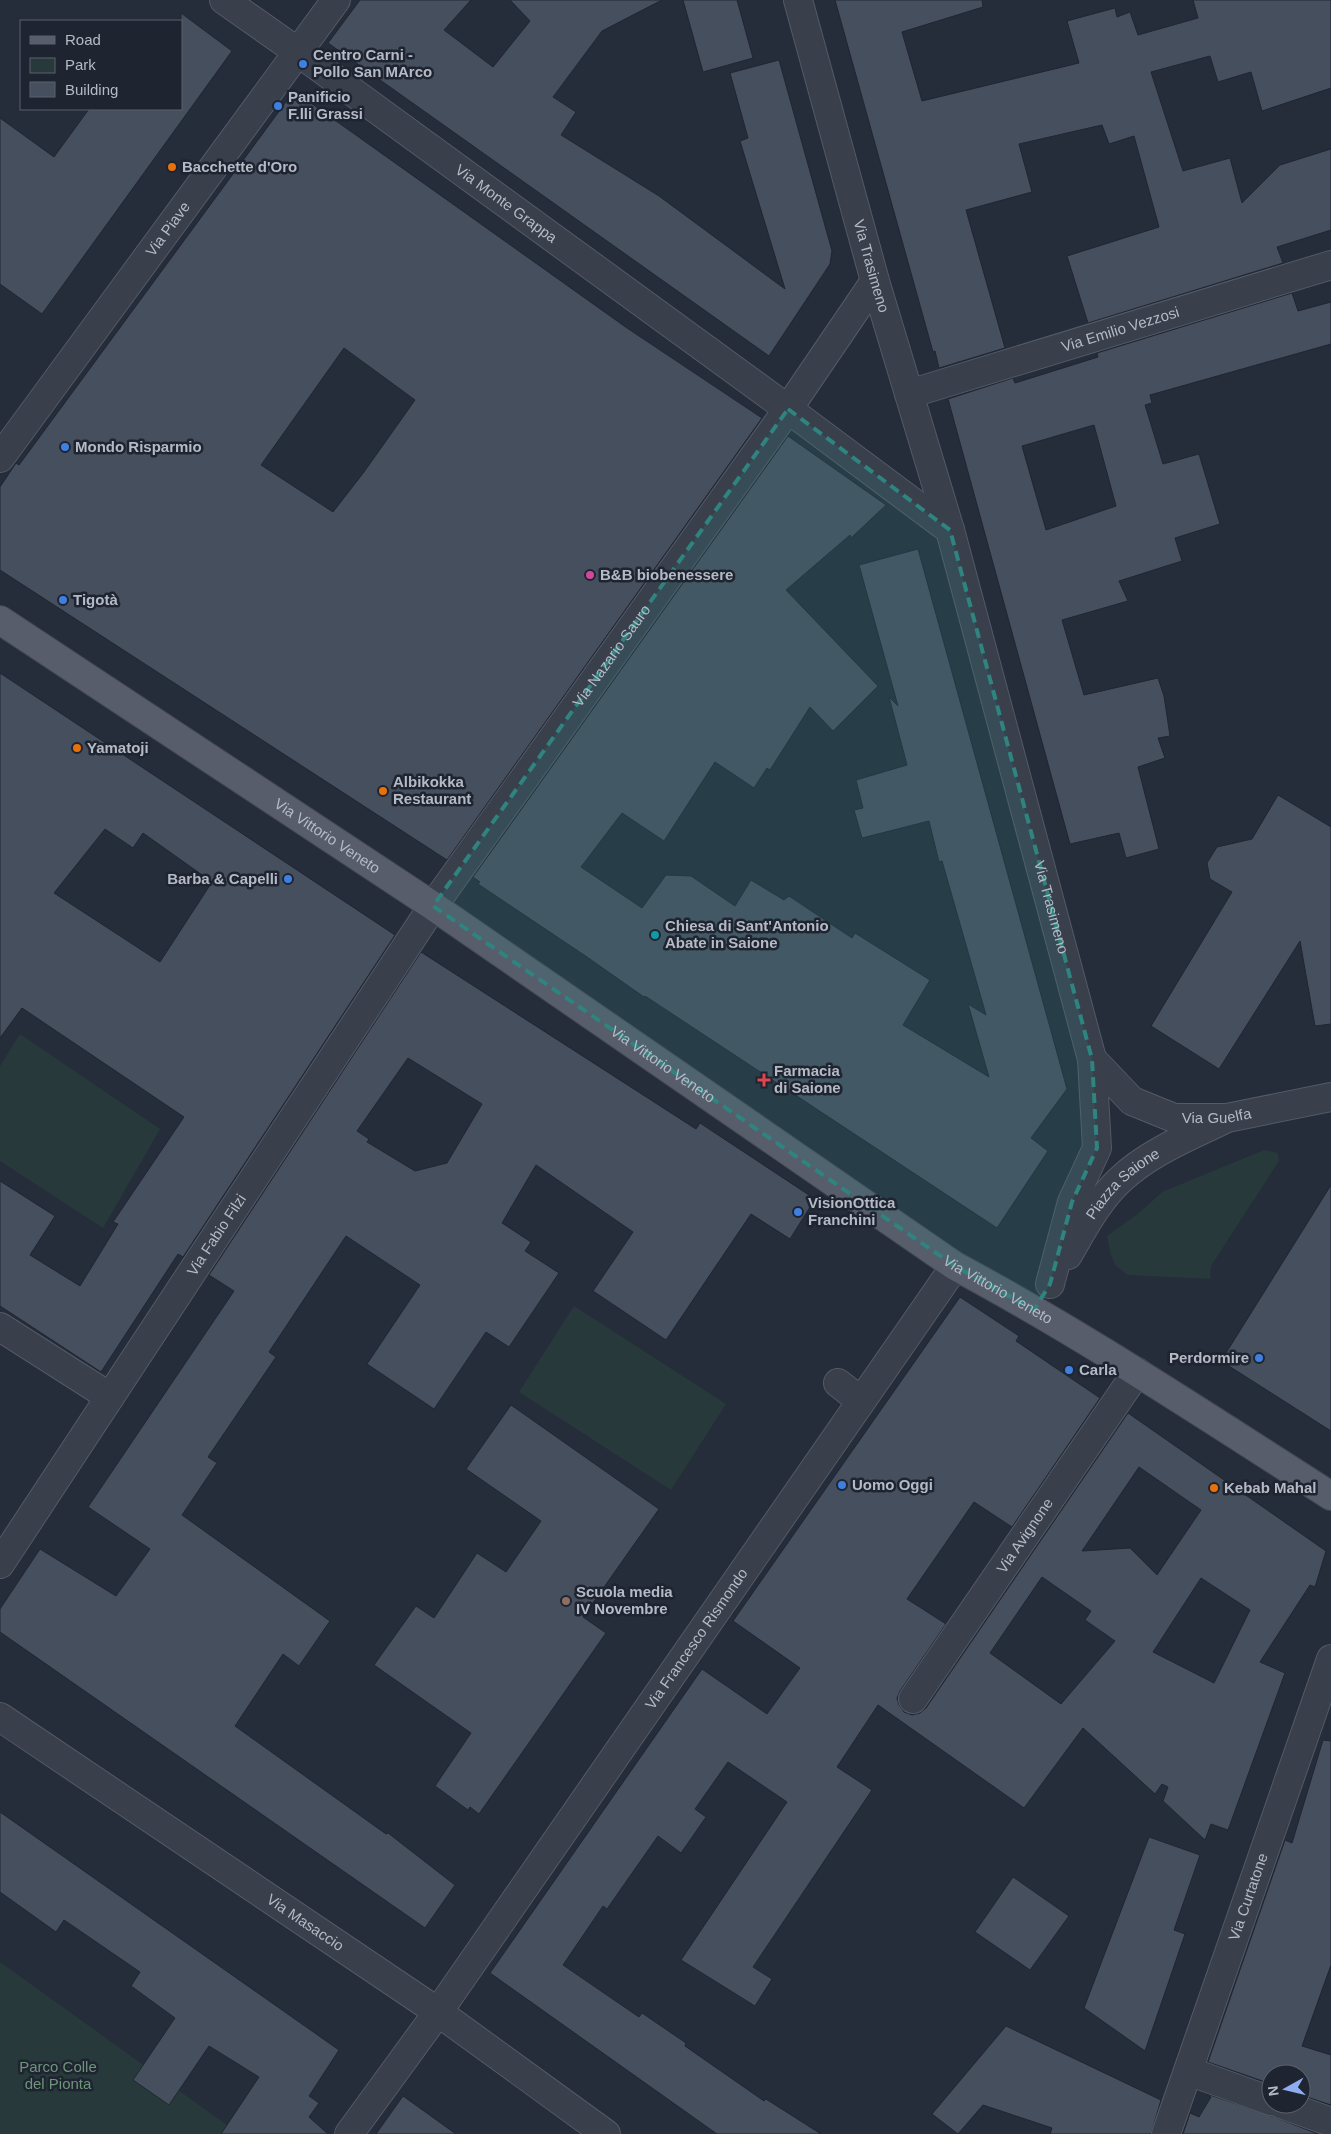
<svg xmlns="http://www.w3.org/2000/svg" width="1331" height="2134" font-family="Helvetica,sans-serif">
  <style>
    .green { fill: #28393c }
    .building { fill: #464f5e; stroke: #202632; fill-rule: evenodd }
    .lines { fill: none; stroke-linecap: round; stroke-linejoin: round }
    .minor-casing { stroke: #545a66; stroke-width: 30 }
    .major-casing { stroke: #424854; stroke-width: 30 }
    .minor { stroke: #393f4b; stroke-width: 28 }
    .major { stroke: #575d6b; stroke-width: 28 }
    .marked { fill: #308480; fill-opacity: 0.2; stroke: #308480; stroke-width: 4; stroke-dasharray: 10 6; stroke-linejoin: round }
    .shop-dot { fill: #3f7fe0; stroke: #1e2430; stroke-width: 2 }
    .food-dot { fill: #e8710a; stroke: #1e2430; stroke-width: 2 }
    .hotel-dot { fill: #d1479c; stroke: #1e2430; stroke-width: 2 }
    .culture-dot { fill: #0f9aa8; stroke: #1e2430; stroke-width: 2 }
    .health-dot { fill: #e0444e; stroke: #1e2430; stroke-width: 2 }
    .education-dot { fill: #8d6e63; stroke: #1e2430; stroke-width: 2 }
    .labels { text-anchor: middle; stroke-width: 5; stroke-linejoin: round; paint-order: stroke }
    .poi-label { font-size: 15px; font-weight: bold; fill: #b4bac6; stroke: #1e2430; text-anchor: start }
    .street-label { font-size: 15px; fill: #b4bac6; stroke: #1e2430 }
    .park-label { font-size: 15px; fill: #6d957a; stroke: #1e2430 }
  </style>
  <rect width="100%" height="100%" fill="#252c3a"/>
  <g class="green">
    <path d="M20 1034 160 1129 103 1228 0 1161V1066Z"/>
    <path d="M1264 1150 1278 1153 1279 1161 1211 1266 1210 1279 1128 1275 1116 1266 1111 1256 1107 1236 1139 1213 1162 1192Z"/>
    <path d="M574 1306 726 1404 671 1490 519 1392Z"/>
    <path d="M0 1962 217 2118 239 2134H0Z"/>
  </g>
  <g class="building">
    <path d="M360 0H471L444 30 493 67 530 21 510 0H662L602 31 553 97 576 112 561 135 659 196 785 289 740 141 748 138 730 73 779 60 832 251 830 264 769 356 328 43Z"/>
    <path d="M683 0H737L753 58 703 72Z"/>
    <path d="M835 0H982L983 7 902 32 922 101 1079 63 1067 21 1115 8 1117 17 1130 12 1138 35 1198 18 1193 0H1331V88L1262 111 1251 72 1218 82 1210 56 1151 72 1183 171 1230 158 1242 203 1280 165 1331 149V230L1277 247 1283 263 1088 323 1067 256 1159 227 1134 136 1109 144 1102 125 1019 144 1032 192 966 210 1005 348 939 368 935 351 933 352Z"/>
    <path d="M181 13 232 51 42 314 0 284V118L54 157 89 109H181Z"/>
    <path d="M294 91 627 328 762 418 447 860 0 570V487L16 463 19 465ZM344 348 415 400 364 472 333 512 261 465Z"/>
    <path d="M1292 293 1298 311 1331 302V344L1150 395 1152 403 1145 405 1163 464 1199 454 1220 524 1175 538 1182 561 1119 581 1128 601 1062 620 1084 695 1158 678 1164 696 1170 736 1158 738 1165 758 1138 767 1159 849 1126 858 1119 833 1070 844 948 399 1013 378 1015 383 1098 357 1097 353ZM1094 425 1116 506 1046 530 1022 446Z"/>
    <path d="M788 436 886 505 851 538 850 535 786 590 878 686 833 731 810 707 770 770 767 768 754 788 715 762 664 841 622 813 581 867 642 908 666 875 691 876 735 906 751 880 784 900 789 896 852 938 855 933 930 980 903 1025 989 1077 968 1004 986 1015 942 861 939 862 929 821 862 838 854 810 863 808 856 780 907 765 889 697 898 706 859 565 918 549 1067 1089 1031 1138 1048 1151 997 1228 645 996 644 997 587 957 478 884 480 882 473 877Z"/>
    <path d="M0 673 395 935 183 1257 178 1254 101 1372 0 1306V1181L55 1216 30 1255 80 1286 118 1224 113 1222 184 1117 22 1008 0 1038ZM105 829 133 848 143 833 212 882 160 962 54 893Z"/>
    <path d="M1278 795 1331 827V1024L1315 1026 1300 941 1219 1069 1151 1026 1232 892 1210 879 1207 863 1217 847 1252 839Z"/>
    <path d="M421 952 696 1129 700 1123 815 1199 790 1239 751 1214 666 1340 593 1291 633 1232 536 1165 502 1223 531 1242 525 1251 559 1273 509 1347 486 1332 434 1409 367 1364 420 1285 346 1236 269 1352 276 1357 208 1457 217 1463 182 1515 330 1621 299 1666 283 1654 235 1726 386 1834 388 1833 455 1885 425 1928 0 1632V1609L40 1549 116 1596 150 1549 88 1507 234 1291 209 1275ZM408 1058 482 1104 447 1163 415 1171 367 1142 369 1139 357 1131Z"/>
    <path d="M1331 1185V1431L1221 1361Z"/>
    <path d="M960 1297 1019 1336 1016 1341 1100 1398 1012 1527 974 1502 907 1599 946 1624 900 1691 897 1698 899 1705 904 1712 912 1715 920 1713 926 1708 1128 1413 1326 1551 1315 1587 1310 1585 1260 1662 1285 1673 1228 1830 1211 1824 1205 1840 1163 1801 1168 1787 1162 1784 1155 1794 1083 1728 1024 1808 878 1705 837 1767 872 1790 753 1967 772 1979 755 2006 681 1960 787 1802 728 1762 695 1809 706 1817 681 1853 658 1836 607 1909 603 1906 563 1965 639 2017 642 2013 686 2043 685 2046 764 2101 766 2099 821 2134H717L490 1973 702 1669 767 1714 800 1668 733 1621ZM1139 1467 1201 1510 1157 1575 1130 1548 1082 1551ZM1042 1577 1091 1611 1085 1620 1115 1641 1061 1704 990 1653ZM1201 1578 1250 1610 1214 1683 1153 1652Z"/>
    <path d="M511 1405 659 1509 583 1617 606 1633 479 1814 470 1807 468 1810 435 1786 471 1733 374 1665 416 1606 434 1618 477 1553 506 1572 541 1521 466 1469Z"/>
    <path d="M1323 1740 1331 1741V1965L1302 2046 1331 2055V2105L1301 2095V2074H1271V2084L1208 2062 1285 1840 1292 1843Z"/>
    <path d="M0 1812 339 2050 309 2096 319 2103 309 2117 328 2134H221L259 2077 209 2046 169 2105 133 2080 175 2018 131 1986 140 1972 64 1920 56 1932 0 1892Z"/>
    <path d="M1149 1837 1200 1855 1174 1930 1185 1934 1145 2051 1084 2008Z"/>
    <path d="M1013 1877 1069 1916 1030 1970 975 1932Z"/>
    <path d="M1006 2026 1161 2100 1151 2134H1050L1052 2128 983 2105 958 2134 932 2114Z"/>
    <path d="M1207 2094 1272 2116 1318 2134H1183L1190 2113 1199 2117 1211 2097Z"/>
    <path d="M403 2096 456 2134H376Z"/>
  </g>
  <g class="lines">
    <defs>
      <g id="minor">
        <path id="s1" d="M224 0 298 52 788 409 950 530"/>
        <path id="s2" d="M798 0 875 281 950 530 1092 1059 1097 1148 1072 1202 1050 1284"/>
        <path id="s3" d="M909 394 1331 265"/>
        <path id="s4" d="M0 458 336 0"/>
        <path id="s5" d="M1092 1059 1132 1101 1174 1118H1227L1331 1097"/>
        <path id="s6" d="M1068 1255C1083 1229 1098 1200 1121 1179 1151 1151 1191 1136 1227 1118"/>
        <path d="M0 1327 110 1397"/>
        <path d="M838 1383 861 1401"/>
        <path id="s7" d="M0 1564 433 906 788 409 875 281"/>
        <path id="s8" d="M913 1699 1137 1372"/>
        <path id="s9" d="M0 1717 438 2012 606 2134"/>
        <path d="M1188 2071 1271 2101"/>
        <path d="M1281 2104 1331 2122"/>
        <path id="s10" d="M349 2134 438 2012 955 1266"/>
        <path id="s11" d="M1166 2134 1331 1659"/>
      </g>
      <g id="major">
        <path id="s12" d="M0 620 433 906 955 1266C1084 1335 1207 1417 1331 1496"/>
      </g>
    </defs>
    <use href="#minor" class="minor-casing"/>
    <use href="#major" class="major-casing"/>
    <use href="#minor" class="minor"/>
    <use href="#major" class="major"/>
  </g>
  <path class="marked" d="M788 409 950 530 1092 1059 1097 1148 1072 1202 1050 1284 1034 1310 955 1266 433 906Z"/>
  <g class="shop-dot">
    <circle cx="303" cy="64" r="5"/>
    <circle cx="278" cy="106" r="5"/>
    <circle cx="65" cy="447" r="5"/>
    <circle cx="63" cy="600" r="5"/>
    <circle cx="288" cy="879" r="5"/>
    <circle cx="798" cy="1212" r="5"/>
    <circle cx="1259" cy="1358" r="5"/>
    <circle cx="1069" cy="1370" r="5"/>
    <circle cx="842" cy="1485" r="5"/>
  </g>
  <g class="food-dot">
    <circle cx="172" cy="167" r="5"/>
    <circle cx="77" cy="748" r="5"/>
    <circle cx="383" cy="791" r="5"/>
    <circle cx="1214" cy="1488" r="5"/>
  </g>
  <circle class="hotel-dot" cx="590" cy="575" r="5"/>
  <circle class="culture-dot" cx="655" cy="935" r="5"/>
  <path class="health-dot" d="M761.5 1072.5h5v5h5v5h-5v5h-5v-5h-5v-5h5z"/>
  <circle class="education-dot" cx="566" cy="1601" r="5"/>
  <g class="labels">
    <g class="poi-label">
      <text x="313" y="60">Centro Carni -<tspan x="313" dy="17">Pollo San MArco</tspan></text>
      <text x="288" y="102">Panificio<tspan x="288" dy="17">F.lli Grassi</tspan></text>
      <text x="182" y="172">Bacchette d'Oro</text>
      <text x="75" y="452">Mondo Risparmio</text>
      <text x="600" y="580">B&amp;B biobenessere</text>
      <text x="73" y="605">Tigotà</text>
      <text x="87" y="753">Yamatoji</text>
      <text x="393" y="787">Albikokka<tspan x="393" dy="17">Restaurant</tspan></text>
      <text x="278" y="884" text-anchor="end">Barba &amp; Capelli</text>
      <text x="665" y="931">Chiesa di Sant'Antonio<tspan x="665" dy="17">Abate in Saione</tspan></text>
      <text x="774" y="1076">Farmacia<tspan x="774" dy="17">di Saione</tspan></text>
      <text x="808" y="1208">VisionOttica<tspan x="808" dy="17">Franchini</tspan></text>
      <text x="1249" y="1363" text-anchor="end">Perdormire</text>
      <text x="1079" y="1375">Carla</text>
      <text x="852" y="1490">Uomo Oggi</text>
      <text x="1224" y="1493">Kebab Mahal</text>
      <text x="576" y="1597">Scuola media<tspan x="576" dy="17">IV Novembre</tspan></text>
    </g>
    <g class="street-label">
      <text dy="5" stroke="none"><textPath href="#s1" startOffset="348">Via Monte Grappa</textPath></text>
      <text dy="5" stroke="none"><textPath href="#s4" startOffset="284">Via Piave</textPath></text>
      <text dy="5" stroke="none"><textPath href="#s2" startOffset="276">Via Trasimeno</textPath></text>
      <text dy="5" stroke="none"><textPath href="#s3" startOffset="221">Via Emilio Vezzosi</textPath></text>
      <text dy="5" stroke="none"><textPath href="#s7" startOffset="1095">Via Nazario Sauro</textPath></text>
      <text dy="5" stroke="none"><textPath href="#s12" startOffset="392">Via Vittorio Veneto</textPath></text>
      <text dy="5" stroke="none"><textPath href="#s2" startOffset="942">Via Trasimeno</textPath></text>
      <text dy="5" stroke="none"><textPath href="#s12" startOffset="798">Via Vittorio Veneto</textPath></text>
      <text dy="5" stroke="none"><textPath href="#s5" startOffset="146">Via Guelfa</textPath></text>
      <text dy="5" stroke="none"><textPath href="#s6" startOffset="91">Piazza Saione</textPath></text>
      <text dy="5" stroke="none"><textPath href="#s7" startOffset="394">Via Fabio Filzi</textPath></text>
      <text dy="5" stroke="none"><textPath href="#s12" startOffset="1202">Via Vittorio Veneto</textPath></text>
      <text dy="5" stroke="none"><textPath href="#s8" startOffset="198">Via Avignone</textPath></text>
      <text dy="5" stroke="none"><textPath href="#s10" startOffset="605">Via Francesco Rismondo</textPath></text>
      <text dy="5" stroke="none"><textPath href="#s11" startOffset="251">Via Curtatone</textPath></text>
      <text dy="5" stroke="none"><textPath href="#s9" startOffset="368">Via Masaccio</textPath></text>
    </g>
    <g class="park-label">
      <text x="58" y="2072">Parco Colle<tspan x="58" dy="17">del Pionta</tspan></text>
    </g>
  </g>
  <rect x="20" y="20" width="162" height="90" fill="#1e2430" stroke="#5a606c"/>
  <rect x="30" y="36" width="25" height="8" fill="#575d6b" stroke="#5a606c"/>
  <text x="65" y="45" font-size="15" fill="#b4bac6">Road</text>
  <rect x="30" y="58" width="25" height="15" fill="#28393c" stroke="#5a606c"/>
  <text x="65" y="70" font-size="15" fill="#b4bac6">Park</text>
  <rect x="30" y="82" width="25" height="15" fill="#464f5e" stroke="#5a606c"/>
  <text x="65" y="95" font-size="15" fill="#b4bac6">Building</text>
  <g transform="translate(1286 2089) rotate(262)"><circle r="24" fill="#1e2430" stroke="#5a606c"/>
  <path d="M0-4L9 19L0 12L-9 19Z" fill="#90adef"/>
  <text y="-8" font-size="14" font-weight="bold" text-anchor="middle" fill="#b4bac6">N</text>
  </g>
</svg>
